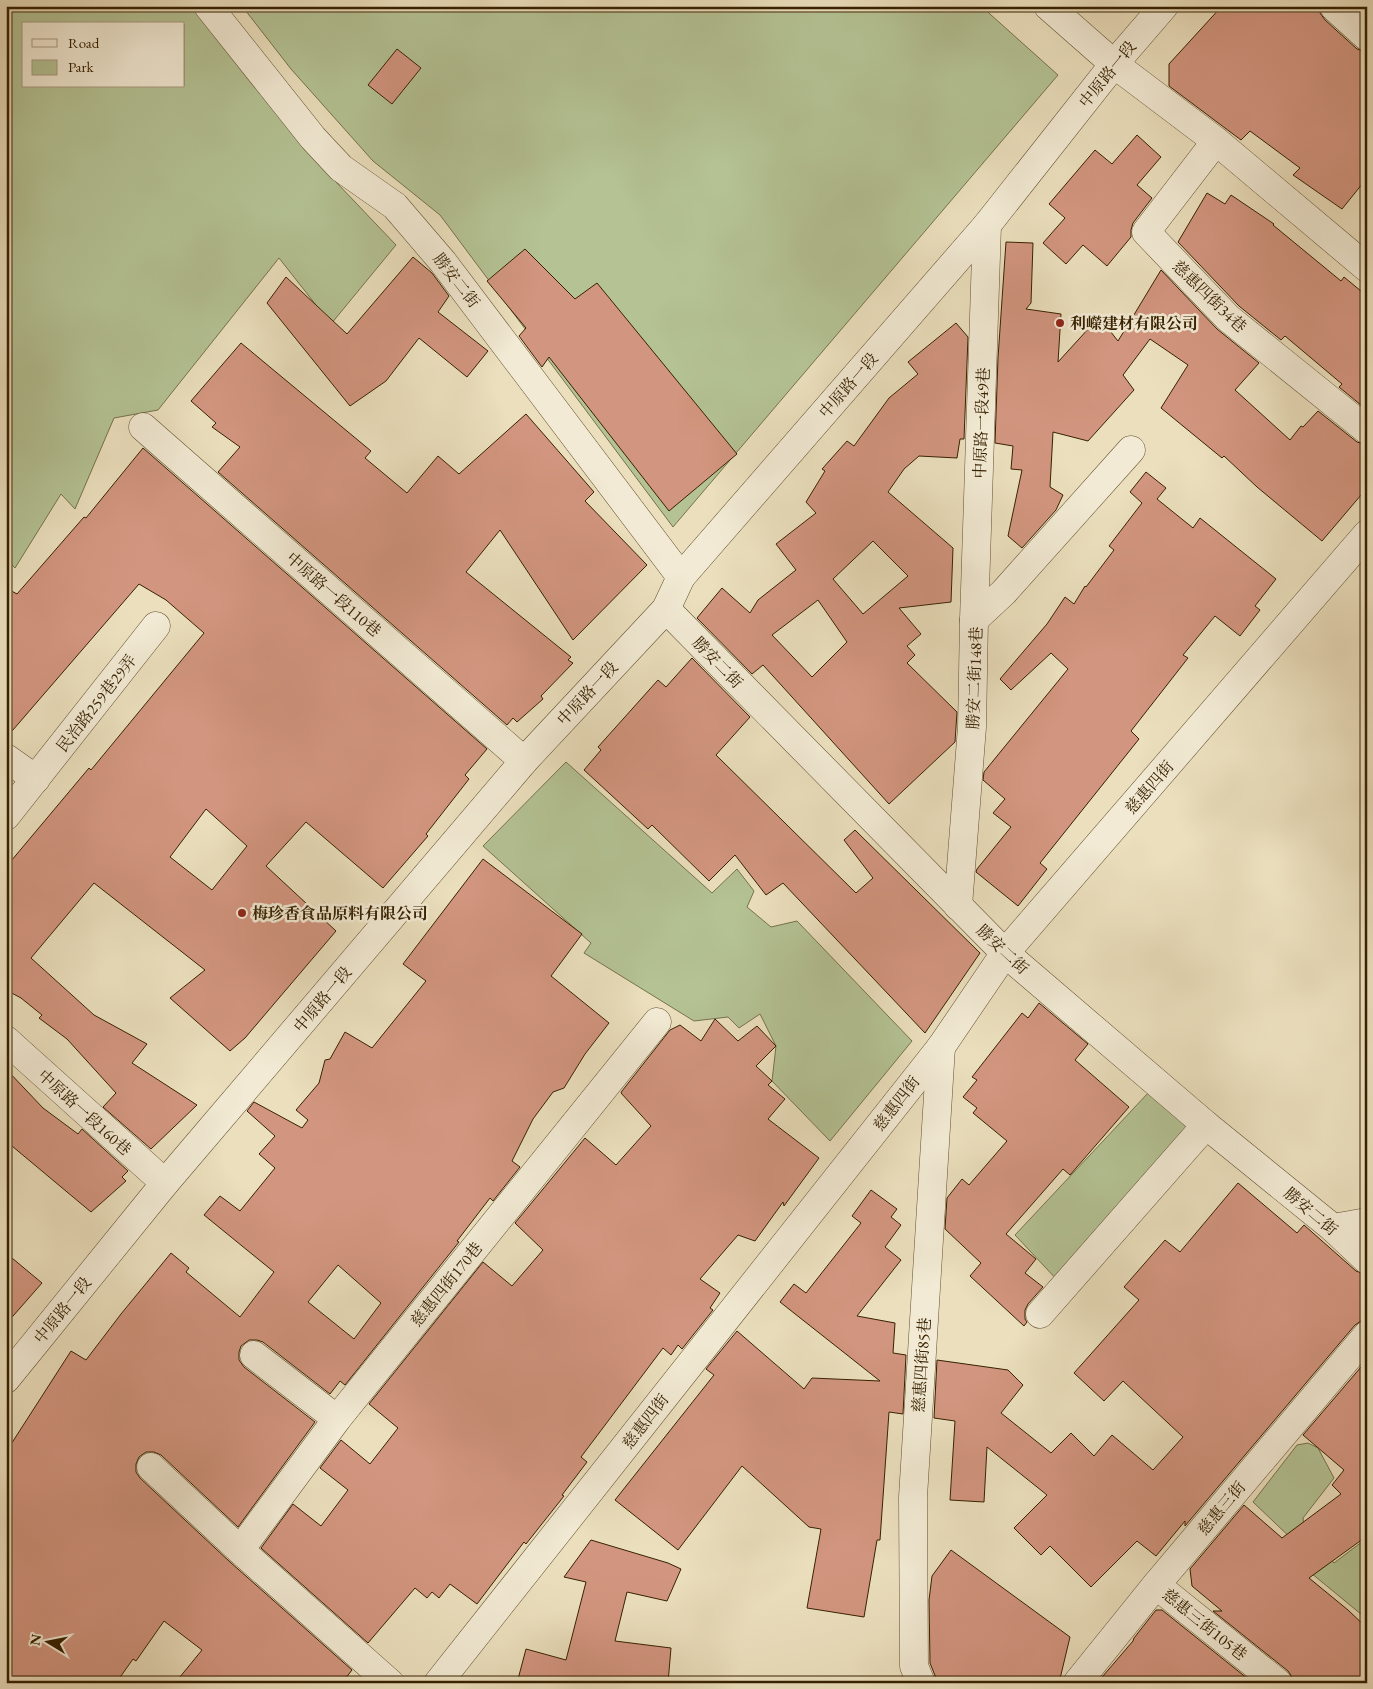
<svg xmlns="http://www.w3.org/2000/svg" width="1373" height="1689" font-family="'EB Garamond','Noto Serif TC',serif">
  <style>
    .green { fill: #b4c294; stroke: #76724a; fill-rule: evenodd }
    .building { fill: #d2957f; stroke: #372100; fill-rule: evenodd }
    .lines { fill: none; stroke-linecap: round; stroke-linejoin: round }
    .minor-casing { stroke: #64502f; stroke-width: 29 }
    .minor { stroke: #f2ead4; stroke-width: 28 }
    .poi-dot { fill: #8f2418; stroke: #f2ead4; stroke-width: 2 }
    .labels { text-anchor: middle; stroke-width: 5; stroke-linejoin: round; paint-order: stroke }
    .street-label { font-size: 16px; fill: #372100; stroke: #f2ead4 }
    .poi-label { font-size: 16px; font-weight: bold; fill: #372100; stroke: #f2ead4; text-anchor: start }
  </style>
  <rect width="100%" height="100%" fill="#ebdfbd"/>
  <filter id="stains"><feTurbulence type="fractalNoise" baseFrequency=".004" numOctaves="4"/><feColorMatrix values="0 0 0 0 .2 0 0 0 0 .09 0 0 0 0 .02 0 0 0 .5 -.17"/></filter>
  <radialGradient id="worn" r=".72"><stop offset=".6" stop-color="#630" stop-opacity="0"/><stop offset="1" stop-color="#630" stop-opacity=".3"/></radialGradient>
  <g class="green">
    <path d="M6 6H191L315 160 396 245 331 324 279 258 158 410 114 418 75 509 61 494 15 568 6 559ZM24 24H184V86H24Z"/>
    <path d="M242 6H981L1058 75 673 527 440 215 373 161 291 69Z"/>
    <path d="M566 762 712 893 737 869 754 891 747 907 771 927 797 921 912 1041 830 1141 772 1081 776 1046 760 1014 739 1028 728 1017 694 1021 584 953 591 943 483 846Z"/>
    <path d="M1149 1092 1195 1129 1060 1283 1015 1235Z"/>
    <path d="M1308 1443 1318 1448 1334 1478 1303 1518 1304 1526 1334 1563 1367 1538V1619L1311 1573 1317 1563 1253 1502 1297 1445Z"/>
  </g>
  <g class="building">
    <path d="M1222 6H1320V13L1325 20 1357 49 1367 52V178L1342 209 1293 175 1300 168 1250 131 1241 140 1169 86V64Z"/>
    <path d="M397 49 421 68 392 104 368 85Z"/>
    <path d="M1137 135 1161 157 1137 185 1152 198 1133 223 1131 230V237L1107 266 1083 245 1066 264 1043 243 1065 218 1049 204 1095 150 1112 164Z"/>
    <path d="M1207 193 1225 204 1231 195 1274 224 1273 225 1341 281 1344 277 1367 296V410L1339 387 1342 384 1285 336 1281 340 1239 306 1178 242Z"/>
    <path d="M1006 242 1033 243 1031 303 1026 309 1061 314 1058 362 1099 317 1118 341 1129 323 1130 324 1129 323 1161 270 1217 329 1259 363 1235 390 1290 440 1301 426 1303 427 1318 411 1357 442 1367 445V488L1322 541 1257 487 1224 456 1222 458 1161 408 1188 365 1150 339 1123 375 1134 390 1088 441 1053 432 1050 487 1063 495 1056 510 1022 548 1008 536 1022 470 1011 469 1013 446 995 443 998 358Z"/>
    <path d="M525 249 575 299 597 283 737 454 669 511 549 357 542 367 519 336 526 328 487 281Z"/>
    <path d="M413 257 432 273 449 296 438 312 488 351 467 377 419 338 386 381 350 406 267 303 286 277 347 334Z"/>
    <path d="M956 323 968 337 964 439H960L957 458 919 456 904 469 888 492 953 548 951 602 899 608 921 634 907 646 915 655 907 663 957 712 955 742 889 804 763 665 752 674 697 618 722 588 750 613 758 600 796 570 776 544 816 513 806 502 825 471 822 469 847 441 854 446 889 398 918 374 908 362ZM873 541 908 576 863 614 833 579ZM818 600 847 642 812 677 772 635Z"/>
    <path d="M241 343 371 451 365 458 407 493 438 456 459 474 526 414 594 492 585 501 647 565 573 640 500 530 466 572 571 657 568 660 573 663 541 696 543 699 517 722 513 718 507 725 218 472 240 447 212 427 216 423 191 401Z"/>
    <path d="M143 448 487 749 465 775 469 779 426 834 428 836 383 888 306 822 266 866 336 931 245 1038 230 1051 170 998 205 970 94 883 31 958 94 1015 147 1044 132 1063 197 1105 151 1149 103 1107 116 1093 67 1039 39 1018 42 1015 21 998 6 990V867L89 768 91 770 204 633 166 600 139 584 6 738V588L17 594 84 517 86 518ZM206 809 247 846 212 890 170 857Z"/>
    <path d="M1146 472 1166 488 1157 499 1193 528 1200 518 1276 579 1255 606 1260 610 1240 636 1215 616 1183 655 1188 658 1131 731 1139 739 1040 863 1047 869 1018 906 976 872 977 869 1011 827 993 813 1005 799 983 780 984 772 1068 669 1051 653 1011 690 1000 679 1047 624 1065 597 1074 604 1085 586 1086 587 1114 550 1109 546 1142 503 1130 492Z"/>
    <path d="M692 658 750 717 716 755 856 893 873 878 844 840 855 830 980 953 925 1033 783 883 766 895 735 855 709 881 652 825 648 829 584 770 601 750 598 747 658 680 666 687Z"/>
    <path d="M483 859 582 934 551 976 609 1023 585 1054 564 1088 553 1092 533 1119 512 1161 520 1167 493 1201 490 1198 457 1241 459 1242 345 1385 340 1381 330 1394 263 1342 257 1340H249L241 1346 239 1352V1360L244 1367 315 1422 238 1527 161 1455 154 1452H146L139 1457 136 1464V1472L140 1478 230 1562 352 1670 342 1683H175L202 1650 164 1621 136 1661 133 1659 116 1683H6V1452L71 1351 86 1360 121 1314 171 1253 189 1268 186 1272 240 1317 274 1272 204 1215 220 1196 240 1211 275 1168 259 1154 275 1136 247 1111 254 1102 302 1128 308 1120 296 1110 319 1083 325 1060 330 1059 345 1032 372 1048 426 981 403 964ZM338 1265 381 1303 354 1339 308 1302Z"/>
    <path d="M1039 1003 1088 1044 1075 1060 1129 1107 1070 1175 1063 1169 1006 1234 1036 1259 1025 1273 1043 1287 1028 1304 1025 1310V1319L1027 1322 1024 1326 970 1276 981 1263 945 1229 947 1198 962 1179 969 1185 1007 1141 973 1113 977 1108 963 1097 977 1080 972 1077 1022 1013 1028 1018Z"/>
    <path d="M715 1019 738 1041 757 1026 776 1046 756 1066 772 1081 768 1085 785 1099 768 1119 819 1158 784 1206 783 1202 755 1241 738 1235 700 1279 720 1293 710 1308 713 1310 682 1349 678 1345 671 1355 663 1348 581 1457 587 1462 562 1495 564 1496 526 1544 524 1542 477 1604 450 1584 439 1598 432 1592 427 1598 415 1588 368 1643 261 1548 293 1504 321 1526 348 1490 320 1468 341 1440 370 1464 398 1428 369 1404 483 1262 512 1286 543 1250 515 1223 585 1138 616 1165 651 1126 621 1093 622 1091 670 1030 680 1025 701 1041Z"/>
    <path d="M6 1069 43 1108 78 1134 82 1129 128 1171 122 1177 126 1181 91 1212 6 1141Z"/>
    <path d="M1238 1183 1297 1233 1304 1225 1356 1271 1367 1275V1320L1361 1321 1355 1325 1185 1526V1521L1156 1556 1137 1541 1091 1587 1050 1546 1041 1555 1014 1528 1047 1495 987 1447 984 1502 950 1500 955 1421 934 1418 937 1360 1008 1370 1023 1385 1001 1413 1051 1453 1071 1433 1094 1456 1112 1435 1153 1470 1183 1437 1123 1381 1104 1401 1074 1373 1139 1300 1124 1287 1165 1240 1180 1252Z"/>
    <path d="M871 1190 897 1209 891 1217 901 1225 885 1247 901 1260 857 1316 895 1323 893 1353 906 1355 903 1414 889 1412 880 1540H877L864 1617 807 1608 821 1529 809 1527 742 1466 678 1550 615 1500 714 1375 706 1369 737 1331 804 1389 812 1378 880 1381 780 1302 794 1284 806 1293 861 1223 852 1216Z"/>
    <path d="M6 1253 42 1283 6 1324Z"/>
    <path d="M1367 1360V1536L1309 1578 1348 1610 1367 1628V1683H1293L1292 1677 1288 1671 1213 1611H1222L1192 1586 1190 1569 1244 1505 1282 1538 1341 1494 1332 1485 1344 1470 1303 1435Z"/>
    <path d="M591 1540 668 1563 681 1569 667 1601 627 1592 615 1641 671 1648 668 1683H517L526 1649 566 1660 586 1582 564 1577Z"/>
    <path d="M951 1550 1070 1637 1059 1683H938L930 1663 929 1600 932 1576Z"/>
    <path d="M1156 1610H1162L1253 1683H1097L1133 1641 1134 1638Z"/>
  </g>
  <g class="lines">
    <defs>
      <g id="minor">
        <path d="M208 6 313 138 341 168 395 206 443 262 681 577"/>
        <path d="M1048 6 1114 64 1216 141 1367 268"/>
        <path d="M1335 8 1367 37"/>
        <path d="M1216 141 1146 232 1228 318 1367 430"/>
        <path d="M143 427 524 761"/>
        <path d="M666 609 1005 953 1206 1125 1333 1228 1367 1260"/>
        <path d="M974 620 1004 592 1131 450"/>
        <path d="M6 758 36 779"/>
        <path d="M6 816 156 626"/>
        <path d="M958 906 972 727 974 620 987 225"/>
        <path d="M6 1040 165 1183"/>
        <path d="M1333 1228 1367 1222"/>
        <path d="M1040 1314 1206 1125"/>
        <path d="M254 1355 337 1419"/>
        <path d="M6 1379 165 1183 524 761 666 609 681 577 987 225 1114 64 1164 6"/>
        <path d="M151 1467 240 1550 390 1683"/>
        <path d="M240 1550 337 1419 657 1022"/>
        <path d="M1156 1585 1278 1683"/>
        <path d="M438 1683 941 1047 1005 953 1367 534"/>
        <path d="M921 1683 914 1666 913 1497 941 1047"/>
        <path d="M1077 1683 1156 1585 1367 1335"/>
      </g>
    </defs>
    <use href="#minor" class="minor-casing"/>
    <use href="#minor" class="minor"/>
  </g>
  <g class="poi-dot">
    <circle cx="1060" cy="323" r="5"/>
    <circle cx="242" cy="913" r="5"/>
  </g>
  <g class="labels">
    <g class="street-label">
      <text transform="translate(1107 74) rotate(-51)" y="6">中原路一段</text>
      <text transform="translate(457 280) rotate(52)" y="6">勝安二街</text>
      <text transform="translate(1210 296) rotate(44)" y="6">慈惠四街34巷</text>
      <text transform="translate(848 385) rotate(-49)" y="6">中原路一段</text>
      <text transform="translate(981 423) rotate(-88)" y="6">中原路一段49巷</text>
      <text transform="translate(334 594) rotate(41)" y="6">中原路一段110巷</text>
      <text transform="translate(718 662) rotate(46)" y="6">勝安二街</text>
      <text transform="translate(974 678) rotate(-88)" y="6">勝安二街148巷</text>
      <text transform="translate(587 693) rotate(-47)" y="6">中原路一段</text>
      <text transform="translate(96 703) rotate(-52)" y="6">民治路259巷29弄</text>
      <text transform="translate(1149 787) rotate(-49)" y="6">慈惠四街</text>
      <text transform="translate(1003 949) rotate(43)" y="6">勝安二街</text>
      <text transform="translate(322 999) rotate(-50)" y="6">中原路一段</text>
      <text transform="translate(896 1103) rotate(-52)" y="6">慈惠四街</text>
      <text transform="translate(85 1112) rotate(42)" y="6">中原路一段160巷</text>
      <text transform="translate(1311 1211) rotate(40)" y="6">勝安二街</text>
      <text transform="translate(446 1284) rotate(-51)" y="6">慈惠四街170巷</text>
      <text transform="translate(62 1310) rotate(-51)" y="6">中原路一段</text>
      <text transform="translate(921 1365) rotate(-86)" y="6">慈惠四街85巷</text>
      <text transform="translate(645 1421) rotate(-52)" y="6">慈惠四街</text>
      <text transform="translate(1221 1508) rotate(-50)" y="6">慈惠三街</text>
      <text transform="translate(1205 1624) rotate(39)" y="6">慈惠三街105巷</text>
    </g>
    <g class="poi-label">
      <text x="1070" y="329">利嶸建材有限公司</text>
      <text x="252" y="919">梅珍香食品原料有限公司</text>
    </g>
  </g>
  <rect width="1373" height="1689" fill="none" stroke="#ebdfbd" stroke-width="25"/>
  <rect x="8" y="8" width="1358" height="1674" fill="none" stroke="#372100" stroke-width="2.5"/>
  <rect x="12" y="12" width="1348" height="1664" fill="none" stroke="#372100"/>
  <rect x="22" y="22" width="162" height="65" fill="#f2ead4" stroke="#a79a7f"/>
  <rect x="32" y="39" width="25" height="8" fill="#f2ead4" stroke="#a79a7f"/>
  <text x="68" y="48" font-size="15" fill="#372100">Road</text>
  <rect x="32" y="60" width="25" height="15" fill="#b4c294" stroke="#a79a7f"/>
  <text x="68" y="72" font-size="15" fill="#372100">Park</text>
  <g transform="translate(48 1642) rotate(280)" stroke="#f2ead4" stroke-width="4" paint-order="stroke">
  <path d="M0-4L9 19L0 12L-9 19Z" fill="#372100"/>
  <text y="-8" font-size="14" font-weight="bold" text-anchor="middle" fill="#372100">N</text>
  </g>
  <rect width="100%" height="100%" filter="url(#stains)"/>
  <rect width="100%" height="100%" fill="url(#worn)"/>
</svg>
